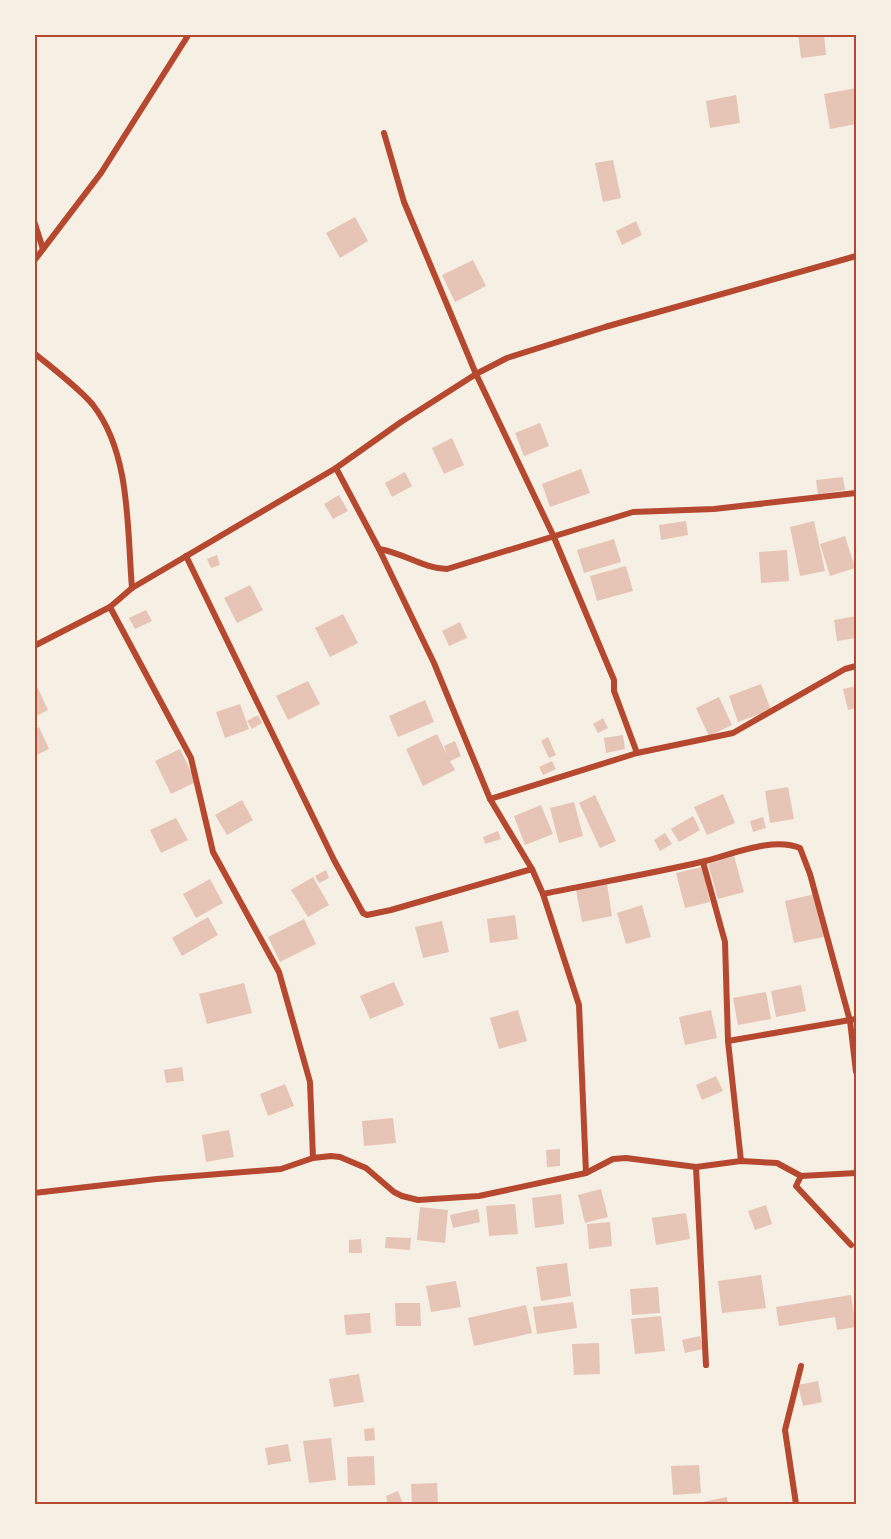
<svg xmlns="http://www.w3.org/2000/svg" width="891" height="1539" font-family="'Archivo Narrow',sans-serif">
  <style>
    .building { fill: #e6c5b7 }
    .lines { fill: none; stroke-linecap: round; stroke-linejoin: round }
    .minor { stroke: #b5482f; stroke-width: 6 }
    .neatline { fill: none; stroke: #b5482f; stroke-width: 2 }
  </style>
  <rect width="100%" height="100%" fill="#f6efe4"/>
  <g class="building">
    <path d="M798 34H824L826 55 801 58Z"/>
    <path d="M856 88V124L830 129 824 94Z"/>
    <path d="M736 95 740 123 710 128 706 101Z"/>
    <path d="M613 160 621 198 603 202 595 163Z"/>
    <path d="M355 217 368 241 340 258 326 233Z"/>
    <path d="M636 221 642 235 622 245 616 231Z"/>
    <path d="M473 260 486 286 455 302 442 275Z"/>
    <path d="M540 423 549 446 524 456 515 433Z"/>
    <path d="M452 438 464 465 444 474 432 448Z"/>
    <path d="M581 469 590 493 550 507 542 484Z"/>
    <path d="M405 472 412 486 392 497 385 483Z"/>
    <path d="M843 477 845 490 818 494 816 480Z"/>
    <path d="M339 495 348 511 333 519 324 504Z"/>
    <path d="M686 521 688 535 661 540 659 525Z"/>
    <path d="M814 521 825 571 800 576 790 527Z"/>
    <path d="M845 536 855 568 830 576 820 544Z"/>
    <path d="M614 539 621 562 584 573 577 550Z"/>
    <path d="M787 550 789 581 761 583 759 552Z"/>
    <path d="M217 555 220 565 211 568 207 559Z"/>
    <path d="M626 566 633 591 597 601 590 576Z"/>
    <path d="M250 585 263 610 237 623 224 598Z"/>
    <path d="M146 610 152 621 135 629 129 618Z"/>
    <path d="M343 614 358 643 330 657 315 628Z"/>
    <path d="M856 616V638L837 641 834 620Z"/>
    <path d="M460 622 467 638 449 646 442 631Z"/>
    <path d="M34 680 48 710 34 717Z"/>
    <path d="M308 681 320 704 288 720 276 696Z"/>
    <path d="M761 684 771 710 738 722 729 696Z"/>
    <path d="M856 686V708L848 710 843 689Z"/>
    <path d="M719 697 732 725 709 736 696 708Z"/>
    <path d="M425 700 434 722 398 737 389 716Z"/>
    <path d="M240 704 249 729 225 738 216 712Z"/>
    <path d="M258 715 262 723 252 729 247 721Z"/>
    <path d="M603 718 608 728 598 733 593 724Z"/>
    <path d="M39 727 49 749 34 756V729Z"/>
    <path d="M437 734 447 755 444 746 455 741 461 756 450 761 455 770 423 786 406 749Z"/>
    <path d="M623 735 625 749 606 753 604 738Z"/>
    <path d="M548 737 556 755 549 758 541 741Z"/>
    <path d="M180 749 196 782 171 794 155 761Z"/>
    <path d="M552 761 556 769 543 775 539 767Z"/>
    <path d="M788 787 794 819 770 823 765 791Z"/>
    <path d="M723 794 735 823 707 835 694 807Z"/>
    <path d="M595 795 616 841 600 848 579 803Z"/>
    <path d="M242 800 253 820 227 835 215 815Z"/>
    <path d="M574 802 583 836 559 843 550 808Z"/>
    <path d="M541 805 553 834 525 845 514 816Z"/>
    <path d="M693 816 700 830 679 842 671 829Z"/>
    <path d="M763 817 766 828 753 832 750 821Z"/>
    <path d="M176 818 188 840 161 853 150 830Z"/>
    <path d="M498 831 501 839 485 844 483 837Z"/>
    <path d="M665 833 672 844 660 851 654 840Z"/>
    <path d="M734 856 744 892 718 899 708 864Z"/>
    <path d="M702 867 710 902 685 908 676 873Z"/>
    <path d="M326 870 329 878 319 883 315 876Z"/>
    <path d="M313 877 329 905 308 917 291 890Z"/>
    <path d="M210 879 223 903 196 918 183 894Z"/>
    <path d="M607 884 612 916 582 922 576 890Z"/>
    <path d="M815 894 824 937 794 943 785 901Z"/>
    <path d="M642 905 651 937 626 944 617 913Z"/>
    <path d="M515 915 518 939 490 943 487 919Z"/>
    <path d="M208 917 218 935 182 956 172 938Z"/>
    <path d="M304 919 316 944 280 962 268 937Z"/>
    <path d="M442 921 449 952 423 958 415 927Z"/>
    <path d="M394 982 404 1005 370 1019 360 996Z"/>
    <path d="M244 983 252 1013 207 1024 199 994Z"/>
    <path d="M801 985 806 1011 776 1017 771 991Z"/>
    <path d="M766 992 771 1019 738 1025 733 998Z"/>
    <path d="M518 1010 527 1041 499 1049 490 1018Z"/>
    <path d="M711 1010 717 1038 685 1045 679 1017Z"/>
    <path d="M182 1067 184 1081 166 1083 164 1070Z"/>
    <path d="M716 1076 723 1091 702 1100 696 1085Z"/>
    <path d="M285 1084 294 1106 268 1116 260 1094Z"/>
    <path d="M393 1118 396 1143 364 1146 362 1121Z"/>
    <path d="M229 1130 234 1157 206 1162 202 1135Z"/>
    <path d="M560 1149V1166L547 1167 546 1150Z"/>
    <path d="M601 1189 608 1217 585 1223 578 1195Z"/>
    <path d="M561 1194 564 1224 535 1228 532 1198Z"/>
    <path d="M515 1204 518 1234 489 1236 486 1206Z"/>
    <path d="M766 1205 772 1224 755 1230 748 1211Z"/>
    <path d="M420 1207 448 1210 445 1243 417 1240Z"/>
    <path d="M478 1209 480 1222 453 1228 450 1215Z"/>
    <path d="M686 1213 690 1239 656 1245 652 1218Z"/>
    <path d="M610 1222 612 1246 589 1249 587 1224Z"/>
    <path d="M386 1237 411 1238 410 1250 385 1248Z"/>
    <path d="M361 1239 362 1253H349V1240Z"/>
    <path d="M567 1263 571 1296 541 1301 536 1267Z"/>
    <path d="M761 1275 766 1308 722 1313 718 1281Z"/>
    <path d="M456 1281 461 1307 431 1312 426 1286Z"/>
    <path d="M658 1287 660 1313 632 1315 630 1289Z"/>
    <path d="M851 1295 856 1327 837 1330 835 1317 779 1326 776 1307Z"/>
    <path d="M573 1302 577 1328 537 1334 533 1307Z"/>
    <path d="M395 1303H420L421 1326H396Z"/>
    <path d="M526 1305 532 1333 474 1346 468 1318Z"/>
    <path d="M370 1313 371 1333 346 1335 344 1315Z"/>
    <path d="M661 1316 665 1351 635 1354 631 1319Z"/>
    <path d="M700 1336 703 1349 685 1353 682 1340Z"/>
    <path d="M599 1343 600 1374 574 1375 572 1344Z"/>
    <path d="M359 1374 364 1402 334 1407 329 1379Z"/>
    <path d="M818 1381 822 1402 803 1406 798 1385Z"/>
    <path d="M374 1428 375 1440 365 1441 364 1429Z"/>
    <path d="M331 1438 336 1480 309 1483 303 1441Z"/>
    <path d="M288 1444 291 1461 268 1465 265 1448Z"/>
    <path d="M374 1456 375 1485 348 1486 347 1457Z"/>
    <path d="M699 1465 701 1493 673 1495 671 1466Z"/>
    <path d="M437 1483 438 1504H412L411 1484Z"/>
    <path d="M398 1491 403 1504H388L386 1496Z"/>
    <path d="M727 1497 728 1504H703V1502Z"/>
  </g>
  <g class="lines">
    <g class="minor">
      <path d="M384 133 404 202 476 374 553 535 614 680V691L637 753"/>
      <path d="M34 221 43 249"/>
      <path d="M34 261 101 173 189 34"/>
      <path d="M34 353C51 367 80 389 93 405 131 454 127 529 132 588"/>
      <path d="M336 468 379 549 434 663 490 799 532 869"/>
      <path d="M379 549C404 553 422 568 447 569L633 512 714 509 856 493"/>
      <path d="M186 556 334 860 363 913 367 915 391 910 532 869 543 894 579 1005 586 1173"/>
      <path d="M110 607 191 758 213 852 279 972 310 1082 313 1158"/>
      <path d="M34 646 110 607 132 588 336 468 401 422 476 374 507 358 605 327 856 256"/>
      <path d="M490 799 637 753 733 733 845 669 856 666"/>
      <path d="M703 862 725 942 728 1041 741 1161"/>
      <path d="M543 894C596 883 649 874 701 862 729 856 772 836 800 848L810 874 850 1021 856 1072"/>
      <path d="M728 1041 856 1019"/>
      <path d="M696 1167 706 1365"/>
      <path d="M801 1176 796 1186 851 1245"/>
      <path d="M34 1193 157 1179 281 1169 313 1158 331 1156 340 1157 366 1168 394 1192 402 1196 418 1200 479 1196 586 1173 613 1159 626 1158 696 1167 741 1161 777 1163 801 1176 856 1173"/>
      <path d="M796 1504 785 1430 801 1366"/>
    </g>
  </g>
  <rect width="891" height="1539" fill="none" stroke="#f6efe4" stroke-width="72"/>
  <rect x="36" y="36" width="819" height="1467" class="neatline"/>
</svg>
